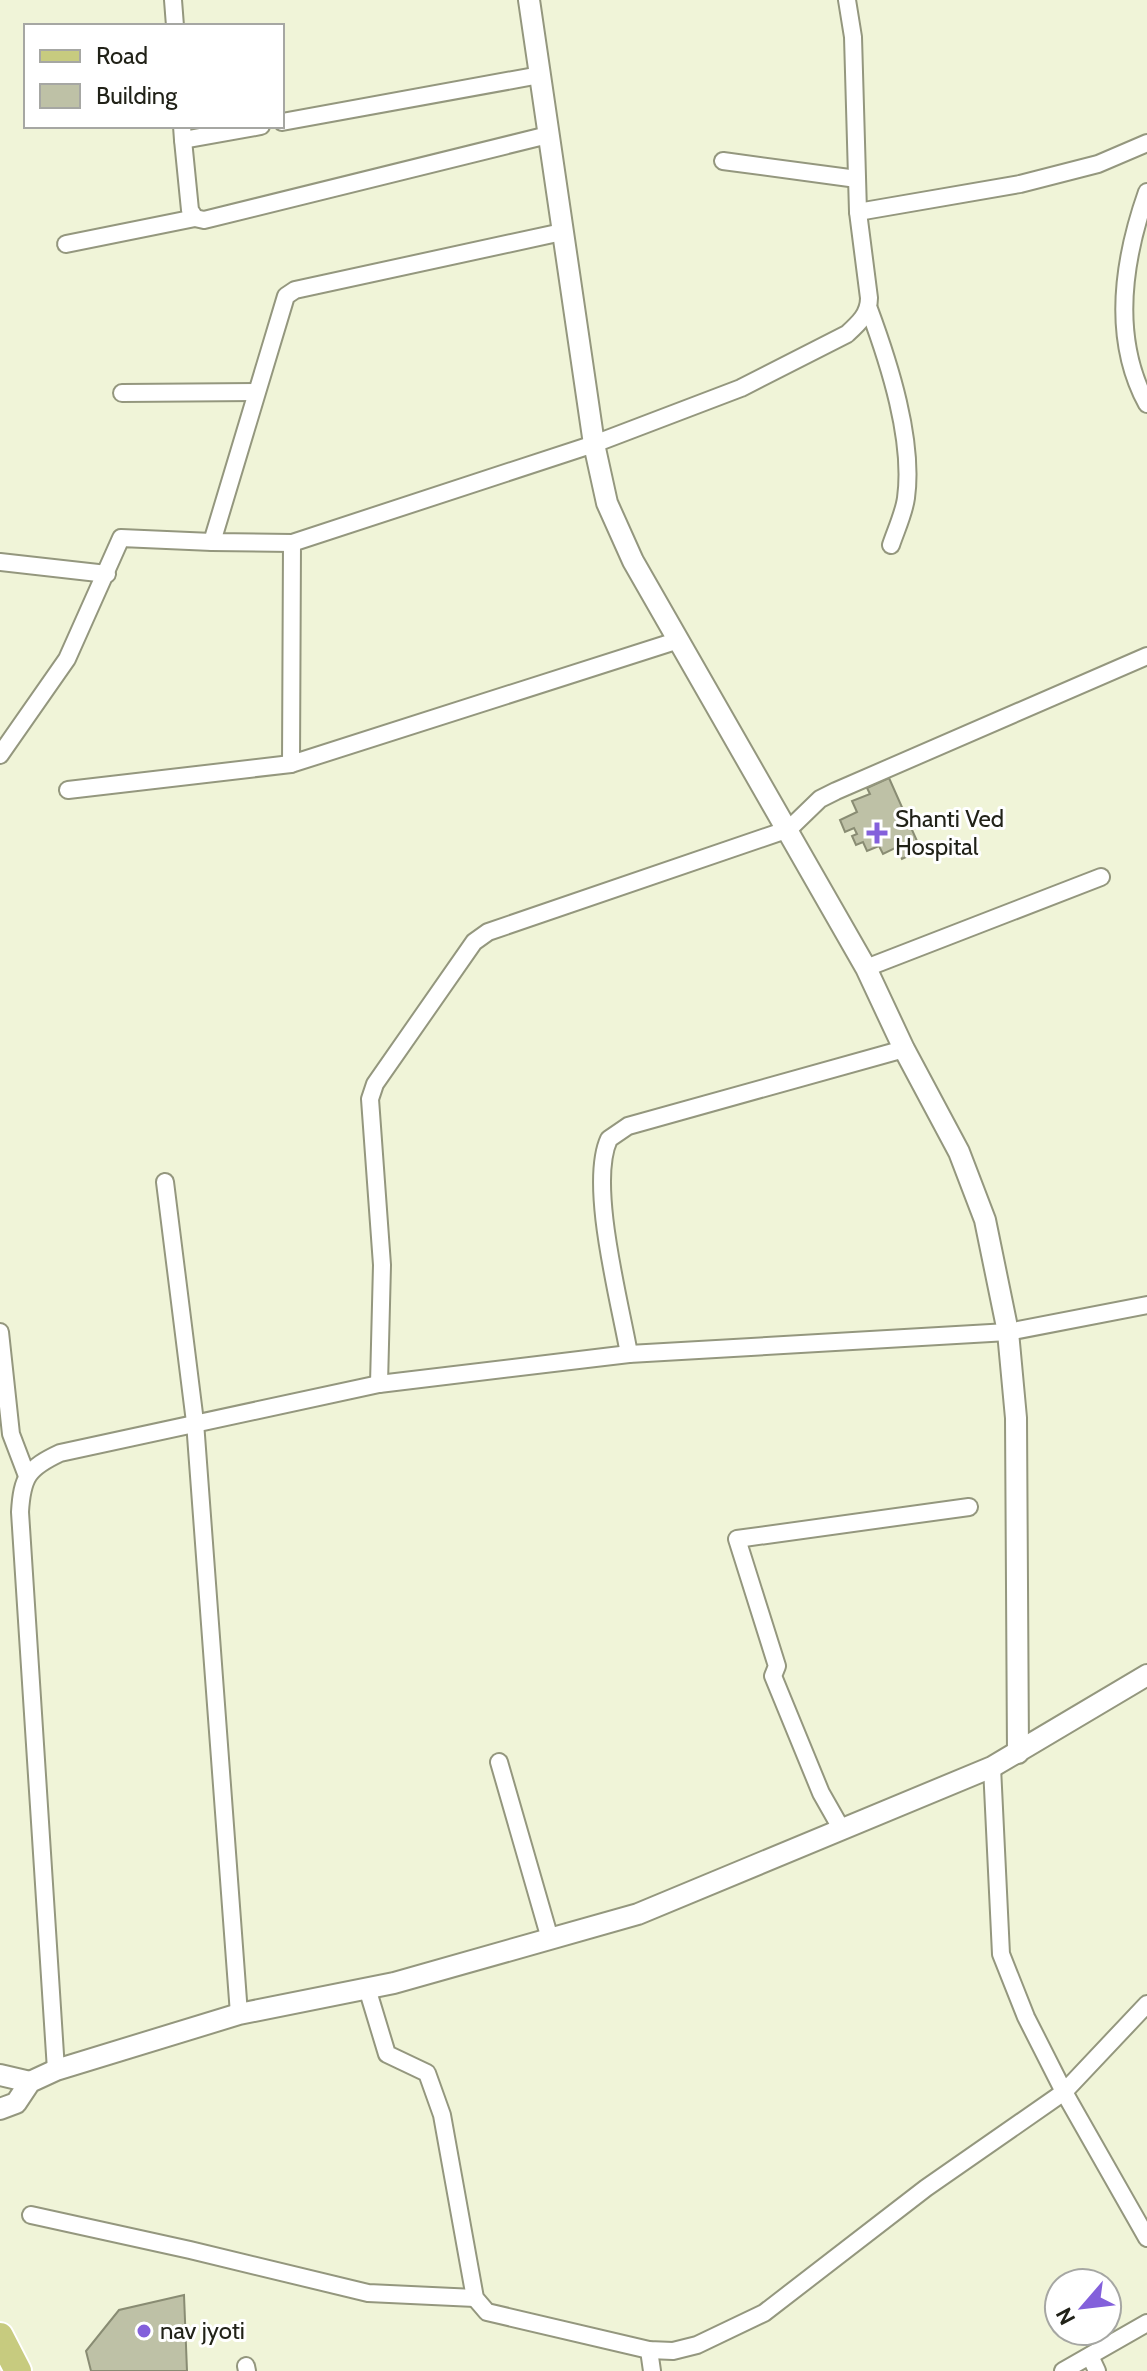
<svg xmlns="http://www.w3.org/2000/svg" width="1147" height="2371" font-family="Cabin,sans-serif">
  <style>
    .building { fill: #bec1a6; stroke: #898c73; stroke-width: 2 }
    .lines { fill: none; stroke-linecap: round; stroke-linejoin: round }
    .minor-casing { stroke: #94977e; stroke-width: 20 }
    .tertiary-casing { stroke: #94977e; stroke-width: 24 }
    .primary-casing { stroke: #fff; stroke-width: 30 }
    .minor { stroke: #fff; stroke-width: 16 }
    .tertiary { stroke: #fff; stroke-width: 20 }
    .primary { stroke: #c7cb7f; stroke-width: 26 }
    .poi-dot { fill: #8360db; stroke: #fff; stroke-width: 3 }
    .labels { text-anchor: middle; stroke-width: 6; stroke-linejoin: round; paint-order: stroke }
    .poi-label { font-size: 24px; fill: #212218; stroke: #fff; text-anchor: start }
  </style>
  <rect width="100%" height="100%" fill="#f0f4d8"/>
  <g class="building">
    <path d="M889 778 921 850 902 859 897 847 883 854 879 846 867 851 863 842 856 845 852 836 857 834 854 828 845 832 840 820 857 812 852 801 870 794 867 788Z"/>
    <path d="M184 2295 187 2371H91L86 2351 119 2310Z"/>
  </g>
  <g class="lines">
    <defs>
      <g id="minor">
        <path d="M173 0 175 26"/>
        <path d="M282 122 540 75"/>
        <path d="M182 126 183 140 261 126"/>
        <path d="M183 140 190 210 195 218 204 220 548 135"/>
        <path d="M723 161 857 179"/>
        <path d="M1147 192C1123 260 1111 338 1147 404"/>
        <path d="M858 212 1020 184 1098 164 1147 143"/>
        <path d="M66 244 195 218"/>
        <path d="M869 309C889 363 914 440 906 498 904 513 896 530 891 545"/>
        <path d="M122 393 256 392"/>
        <path d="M292 543 212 542 286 296 295 290 562 232"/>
        <path d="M0 562 107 574"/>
        <path d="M679 640 291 764 292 543 594 444 741 388 847 334C859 323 869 314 869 298L858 212 853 37 847 0"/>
        <path d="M0 755 67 659 121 538 212 542"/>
        <path d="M68 790 291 764"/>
        <path d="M866 968 1101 877"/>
        <path d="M165 1182 195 1422 239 2014"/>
        <path d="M0 1332 11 1434 27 1476"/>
        <path d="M629 1354C620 1302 588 1184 609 1139L628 1126 904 1049"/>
        <path d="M379 1384 382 1265 370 1099 375 1084 474 942 488 932 789 829 820 799 836 791 1147 656"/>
        <path d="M499 1762 550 1939"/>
        <path d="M842 1830 821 1793 773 1676 777 1666 737 1539 969 1507"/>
        <path d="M367 1988 387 2054 427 2073 442 2115 475 2298 487 2312 649 2350 673 2351 697 2345 764 2313 926 2188 1064 2092 1026 2017 1001 1954 992 1767"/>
        <path d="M1147 2004 1064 2092 1147 2238"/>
        <path d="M56 2070 20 1512C22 1477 28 1468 60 1453L379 1384 629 1354 1008 1332 1147 1305"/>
        <path d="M31 2215 190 2250 368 2293 475 2298"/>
        <path d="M649 2350 652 2371"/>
        <path d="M1090 2356 1097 2371"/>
        <path d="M246 2366 247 2371"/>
        <path d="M1063 2371 1147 2323"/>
      </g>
      <g id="tertiary">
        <path d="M529 0 594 444 607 503 633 561 866 968 904 1049 959 1152 985 1220 1008 1332 1016 1418 1018 1753"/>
        <path d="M0 2075 30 2082"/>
        <path d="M0 2109 16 2103 30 2082 56 2070 239 2014 394 1983 638 1914 992 1767 1147 1675"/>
      </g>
      <path id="primary" d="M0 2336 18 2371"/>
    </defs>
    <use href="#minor" class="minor-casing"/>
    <use href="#tertiary" class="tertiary-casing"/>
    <use href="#primary" class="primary-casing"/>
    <use href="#minor" class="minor"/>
    <use href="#tertiary" class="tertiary"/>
    <use href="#primary" class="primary"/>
  </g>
  <g class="poi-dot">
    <path d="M873 821h8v8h8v8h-8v8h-8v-8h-8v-8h8z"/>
    <circle cx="144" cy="2331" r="8"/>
  </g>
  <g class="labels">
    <g class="poi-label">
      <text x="895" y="827">Shanti Ved<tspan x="895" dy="28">Hospital</tspan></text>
      <text x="160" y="2339">nav jyoti</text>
    </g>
  </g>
  <rect x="24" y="24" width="260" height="104" fill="#ffffff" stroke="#a6a7a3" stroke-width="2"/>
  <rect x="40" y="50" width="40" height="12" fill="#c7cb7f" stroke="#a6a7a3" stroke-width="2"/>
  <text x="96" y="64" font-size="24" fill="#212218">Road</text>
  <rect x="40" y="84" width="40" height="24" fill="#bec1a6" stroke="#a6a7a3" stroke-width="2"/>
  <text x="96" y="104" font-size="24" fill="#212218">Building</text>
  <g transform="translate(1083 2307) rotate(242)"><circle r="38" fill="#ffffff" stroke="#a6a7a3" stroke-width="2"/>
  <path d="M0-6L14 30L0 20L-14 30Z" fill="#8360db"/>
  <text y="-12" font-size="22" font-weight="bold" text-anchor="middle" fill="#212218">N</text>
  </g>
</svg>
